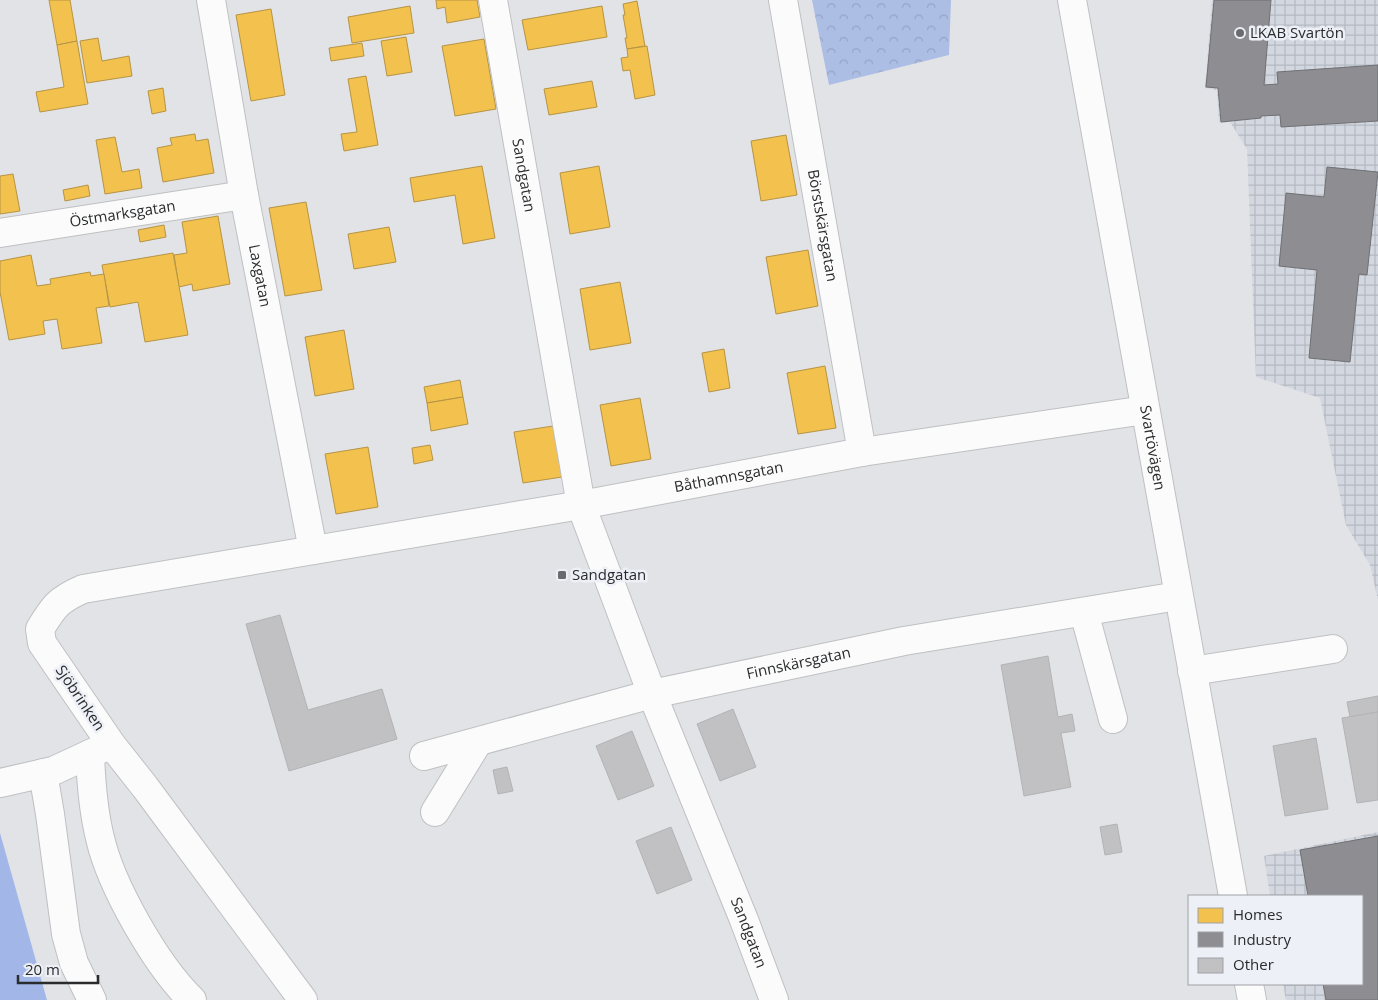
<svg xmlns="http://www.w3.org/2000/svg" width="1378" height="1000" font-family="'Open Sans',sans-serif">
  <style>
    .industrial { fill: url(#industrial-grid) }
    .forest { fill: url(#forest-crowns) }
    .water { fill: #a2b6e8 }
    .homes { fill: #f2c14e; stroke: #b69444 }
    .industry { fill: #8d8d92; stroke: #6f7074 }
    .building { fill: #c1c1c4; stroke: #b2b3b5 }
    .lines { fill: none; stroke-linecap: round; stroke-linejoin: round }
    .minor-casing { stroke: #bfc0c2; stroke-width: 30 }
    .major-casing { stroke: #bfc0c2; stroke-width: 30 }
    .minor { stroke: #fbfbfb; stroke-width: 28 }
    .major { stroke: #fbfbfb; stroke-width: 28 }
    .poi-dot { fill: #6a6b6e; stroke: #edf0f6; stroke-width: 2 }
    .labels { text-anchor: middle; stroke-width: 5; stroke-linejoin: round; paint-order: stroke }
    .poi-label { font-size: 15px; fill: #2a2b2d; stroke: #edf0f6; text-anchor: start }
    .street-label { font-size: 15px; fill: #2a2b2d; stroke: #edf0f6 }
  </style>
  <defs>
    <pattern id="industrial-grid" width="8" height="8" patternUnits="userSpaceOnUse" patternTransform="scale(1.25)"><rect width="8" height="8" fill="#d3d7e0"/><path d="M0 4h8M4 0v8" fill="none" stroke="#b5b9c0"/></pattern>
    <pattern id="forest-crowns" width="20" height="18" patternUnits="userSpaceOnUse" patternTransform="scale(1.25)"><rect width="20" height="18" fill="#adbee5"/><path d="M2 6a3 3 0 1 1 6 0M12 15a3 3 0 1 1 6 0" fill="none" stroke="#95a3c5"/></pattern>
  </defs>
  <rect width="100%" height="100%" fill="#e2e3e6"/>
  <g class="industrial">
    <path d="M1212 0H1378V600L1370 565 1346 525 1320 398 1256 377 1247 149 1230 122 1219 123 1217 90 1205 88Z"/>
    <path d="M1378 832V1000H1286L1283 984H1362V896H1270L1264 856Z"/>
  </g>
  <path class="forest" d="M812 0H951L949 55 829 85Z"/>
  <path class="water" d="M0 833 47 1000H0Z"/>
  <g class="homes">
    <path d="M49 0H70L77 41 57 45Z"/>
    <path d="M436 0H477L480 17 447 23 445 7 437 9Z"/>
    <path d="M637 1 645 46 627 49 625 38H627L623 15H625L623 4Z"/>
    <path d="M410 6 414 33 352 43 348 17Z"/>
    <path d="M602 6 607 37 528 50 522 20Z"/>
    <path d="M271 9 285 95 251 101 236 15Z"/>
    <path d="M406 37 412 72 387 76 381 41Z"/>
    <path d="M98 38 102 61 129 56 132 76 87 83 80 41Z"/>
    <path d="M484 39 496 109 455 116 442 46Z"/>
    <path d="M77 41 88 104 40 112 36 92 64 87 57 45Z"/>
    <path d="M362 43 364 56 331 61 329 48Z"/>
    <path d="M647 46 655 95 635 99 630 70 623 71 621 58 628 57 627 49Z"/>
    <path d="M366 76 378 145 344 151 341 134 357 132 348 79Z"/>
    <path d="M592 81 597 107 549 115 544 89Z"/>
    <path d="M163 88 166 111 152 114 148 91Z"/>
    <path d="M195 134 196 141 208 139 214 173 163 182 157 148 172 145 170 138Z"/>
    <path d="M786 135 797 195 761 201 751 141Z"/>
    <path d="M115 137 122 172 139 169 142 188 105 194 96 140Z"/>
    <path d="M482 166 495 238 463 244 455 195 414 202 410 178Z"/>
    <path d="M599 166 610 227 570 234 560 173Z"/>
    <path d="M13 174 20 211 0 214V176Z"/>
    <path d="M88 185 90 196 65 201 63 190Z"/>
    <path d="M306 202 322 290 285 296 269 208Z"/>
    <path d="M218 216 230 284 193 291 192 284 179 287 174 255 187 253 182 222Z"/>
    <path d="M164 225 166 237 140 242 138 230Z"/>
    <path d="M389 227 396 262 354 269 348 234Z"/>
    <path d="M808 250 818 306 776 314 766 257Z"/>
    <path d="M173 253 188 335 145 342 138 302 110 307 102 265Z"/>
    <path d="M31 255 37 286 51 284 50 279 90 272 91 276 104 274 109 306 96 308 102 343 62 349 57 319 43 321 45 334 9 340 0 292V261Z"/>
    <path d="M620 282 631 343 590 350 580 289Z"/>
    <path d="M344 330 354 389 315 396 305 337Z"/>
    <path d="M724 349 730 388 709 392 702 353Z"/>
    <path d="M825 366 836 428 798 434 787 373Z"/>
    <path d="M460 380 463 397 427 403 424 387Z"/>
    <path d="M463 397 468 424 431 431 427 403Z"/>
    <path d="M640 398 651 459 611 466 600 405Z"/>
    <path d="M553 426 562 477 523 483 514 432Z"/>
    <path d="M430 445 433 460 414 464 412 448Z"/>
    <path d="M368 447 378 507 336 514 325 454Z"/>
  </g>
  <g class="industry">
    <path d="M1214 0H1271L1264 85 1278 84 1277 72 1378 65V121L1281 127 1280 115 1261 116V118L1221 122 1218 88 1206 87Z"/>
    <path d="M1327 167 1378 172 1367 275 1359 274 1350 362 1309 358 1317 270 1279 266 1286 193 1324 197Z"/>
    <path d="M1378 836V1000H1326L1323 984H1362V896H1308L1300 850Z"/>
  </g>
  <g class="building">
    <path d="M280 615 308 710 382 689 397 739 289 771 246 624Z"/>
    <path d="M1048 656 1058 717 1072 714 1075 731 1061 733 1071 787 1024 796 1001 665Z"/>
    <path d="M1378 696V712L1350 717 1347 702Z"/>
    <path d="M733 709 756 767 720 781 697 724Z"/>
    <path d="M1378 712V800L1357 803 1342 718Z"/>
    <path d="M632 731 654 786 618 800 596 746Z"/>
    <path d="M1316 738 1328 809 1285 816 1273 746Z"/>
    <path d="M507 767 513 791 498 794 493 770Z"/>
    <path d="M1117 824 1122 852 1105 855 1100 827Z"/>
    <path d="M671 827 692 880 657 894 636 841Z"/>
  </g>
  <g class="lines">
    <defs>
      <g id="minor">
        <path id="s1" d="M211 0 244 195 313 550"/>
        <path id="s2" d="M493 0 581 505 652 694 744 920 774 1000"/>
        <path id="s3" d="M783 0 862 452"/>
        <path id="s4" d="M0 233 244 195"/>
        <path d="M1084 612 1113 719"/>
        <path d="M1192 671 1333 649"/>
        <path d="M90 754C91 782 93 810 100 838 111 886 156 965 192 1000"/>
        <path id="s5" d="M424 756 652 694 904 641 1178 596"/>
        <path d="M43 773 50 814 66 934 74 963 92 1000"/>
        <path d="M0 783 53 771 105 747"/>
        <path d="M435 812 478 742"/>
        <path id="s6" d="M303 1000 145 787 111 744 42 643 40 629C54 606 58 600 83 589L581 505 862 452 1145 410"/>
      </g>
      <g id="major">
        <path id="s7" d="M1072 0 1233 896"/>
        <path d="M1249 984 1252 1000"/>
      </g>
    </defs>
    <use href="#minor" class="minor-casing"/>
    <use href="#major" class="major-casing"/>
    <use href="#minor" class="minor"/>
    <use href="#major" class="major"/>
  </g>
  <g class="poi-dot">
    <circle cx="1240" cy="33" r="5"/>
    <rect x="557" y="570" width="10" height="10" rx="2.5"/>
  </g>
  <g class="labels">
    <g class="poi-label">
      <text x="1250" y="38">LKAB Svartön</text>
      <text x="572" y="580">Sandgatan</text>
    </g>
    <g class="street-label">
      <text dy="5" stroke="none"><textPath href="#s2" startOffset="178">Sandgatan</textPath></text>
      <text dy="5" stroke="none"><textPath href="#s4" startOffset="124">Östmarksgatan</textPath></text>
      <text dy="5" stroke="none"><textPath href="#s3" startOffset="229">Börstskärsgatan</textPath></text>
      <text dy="5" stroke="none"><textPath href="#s1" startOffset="280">Laxgatan</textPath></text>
      <text dy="5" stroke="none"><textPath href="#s7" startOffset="455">Svartövägen</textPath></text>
      <text dy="5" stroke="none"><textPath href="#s6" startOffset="1172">Båthamnsgatan</textPath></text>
      <text dy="5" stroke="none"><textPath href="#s5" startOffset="386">Finnskärsgatan</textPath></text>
      <text transform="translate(80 698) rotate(56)" y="5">Sjöbrinken</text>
      <text dy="5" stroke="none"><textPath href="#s2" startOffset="972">Sandgatan</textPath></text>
    </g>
  </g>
  <rect x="1188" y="895" width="175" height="90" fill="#edf0f6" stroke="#9fa1a6"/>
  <rect x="1198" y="908" width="25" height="15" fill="#f2c14e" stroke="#9fa1a6"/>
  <text x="1233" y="920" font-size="15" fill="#2a2b2d">Homes</text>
  <rect x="1198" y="932" width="25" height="15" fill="#8d8d92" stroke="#9fa1a6"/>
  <text x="1233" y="945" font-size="15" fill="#2a2b2d">Industry</text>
  <rect x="1198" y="958" width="25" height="15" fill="#c1c1c4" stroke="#9fa1a6"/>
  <text x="1233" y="970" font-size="15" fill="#2a2b2d">Other</text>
  <path d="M18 975v8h80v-8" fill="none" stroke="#2a2b2d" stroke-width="2.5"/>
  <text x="25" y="975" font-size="15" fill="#2a2b2d" stroke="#edf0f6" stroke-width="4" paint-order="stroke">20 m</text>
</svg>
